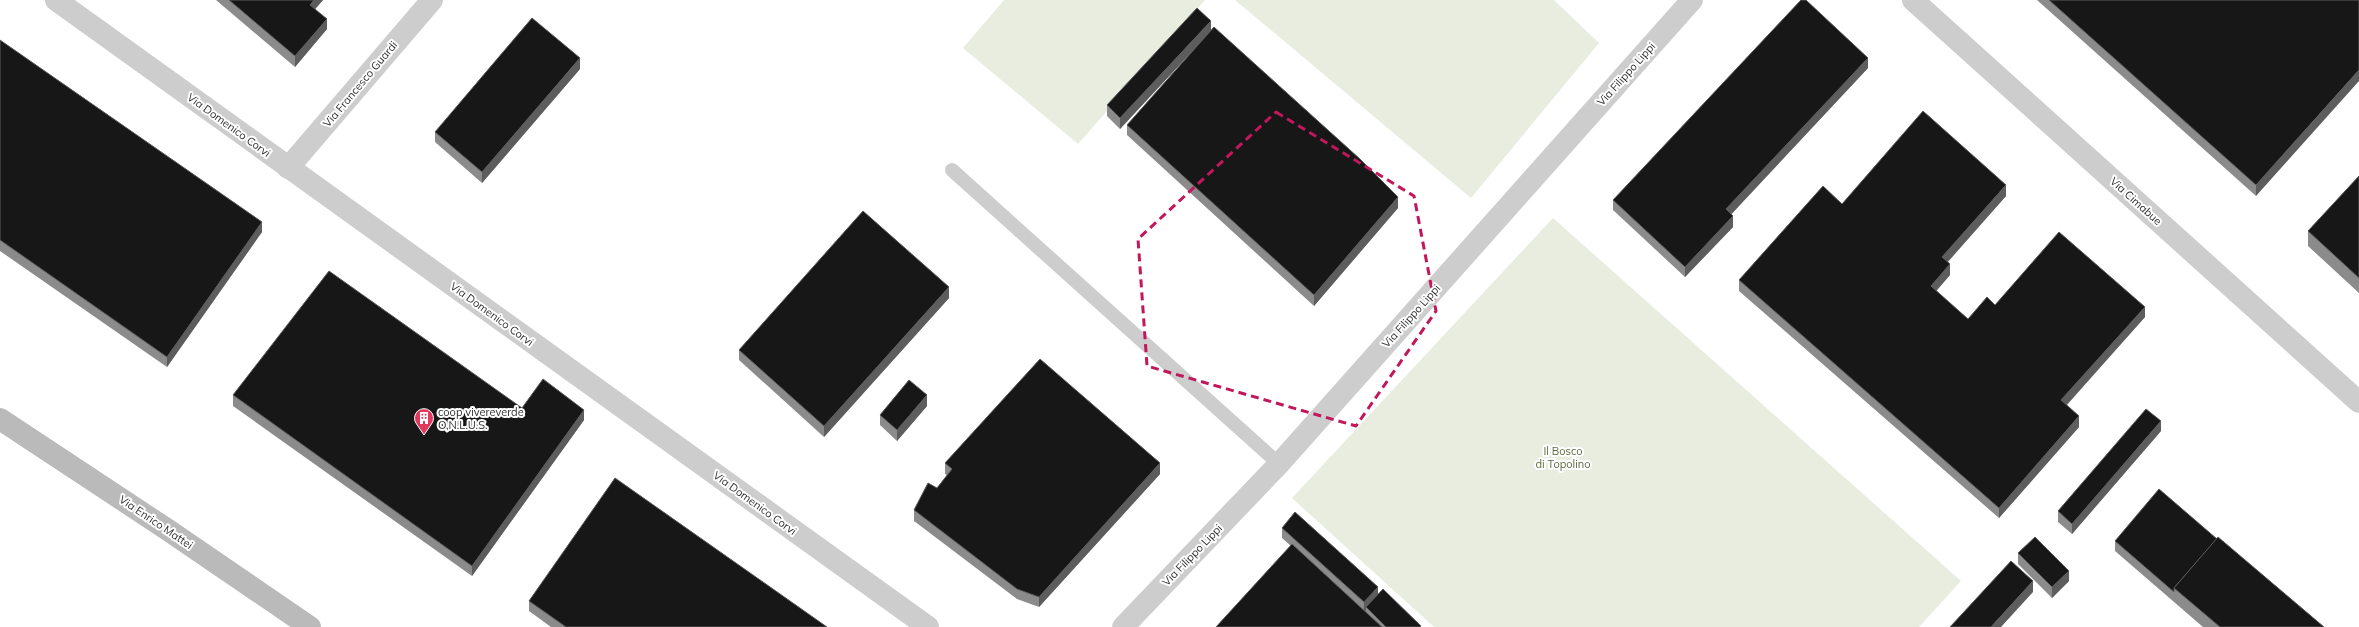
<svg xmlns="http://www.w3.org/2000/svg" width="2359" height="627" font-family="Mulish,sans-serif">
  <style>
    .green { fill: #e8eddf }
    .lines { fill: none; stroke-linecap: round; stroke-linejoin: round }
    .lane { stroke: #cdcdcd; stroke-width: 14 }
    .street { stroke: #cdcdcd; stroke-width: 22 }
    .secondary { stroke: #bababa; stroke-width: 22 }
    .wall { fill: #8b8b8b }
    .shaded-wall { fill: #5d5d5d }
    .building { fill: #171717; stroke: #5d5d5d }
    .marked { fill: none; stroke: #c2185b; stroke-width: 3; stroke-dasharray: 8 5; stroke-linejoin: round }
    .labels { text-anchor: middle; stroke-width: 4; stroke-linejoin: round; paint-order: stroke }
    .street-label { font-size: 11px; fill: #303030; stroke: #fff }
    .poi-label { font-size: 11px; fill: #303030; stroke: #fff; text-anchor: start }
    .park-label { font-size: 11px; fill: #5a6b3e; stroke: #fff }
  </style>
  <rect width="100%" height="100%" fill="#fff"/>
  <g class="green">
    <path d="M1004 0H1205L1078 144 963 48Z"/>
    <path d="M1235 0H1554L1599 43 1471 198Z"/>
    <path d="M1553 218 1961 581 1919 627H1434L1292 498Z"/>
  </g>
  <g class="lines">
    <path class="lane" d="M952 170 1279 464"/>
    <g class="street">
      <path d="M56 0 928 627"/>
      <path d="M1913 0 2359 402"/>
      <path d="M288 168 432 0"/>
      <path d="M1123 627 1279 464 1692 0"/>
    </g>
    <path class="secondary" d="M0 419 168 530 310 627"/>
  </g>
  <g class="wall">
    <path d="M216 0H323L315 9 327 29 295 67Z"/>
    <path d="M2037 0H2359L2256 196Z"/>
    <path d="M1211 30 1398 208 1314 306 1127 135V125L1195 48 1120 129 1107 116V105Z"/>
    <path d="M0 40 262 232 167 367 0 251Z"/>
    <path d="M1868 68 1731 214 1733 227 1685 277 1613 210V200Z"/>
    <path d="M580 69 482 183 435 142V132Z"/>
    <path d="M2359 176V293L2308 246V231Z"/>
    <path d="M2006 196 1948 262 1950 275 1936 291 1968 319 1995 305 2145 317 2067 405 2079 427 1999 518 1739 291V280Z"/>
    <path d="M949 298 824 437 739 360V350Z"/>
    <path d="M233 395 522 408 584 420 472 576 233 406Z"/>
    <path d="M927 406 897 441 880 425V415Z"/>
    <path d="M2161 431 2072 534 2058 522V511Z"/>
    <path d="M945 463 1160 474 1039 607 1017 599 914 521V510L937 488 947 475 945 474Z"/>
    <path d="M1282 528 1378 594 1421 627H1216L1291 546 1282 538Z"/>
    <path d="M2217 539 2324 627H2203L2115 551V541Z"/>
    <path d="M2018 553 2069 581 2052 598 2018 564Z"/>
    <path d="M529 601 827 627H551L529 611Z"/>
  </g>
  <g class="shaded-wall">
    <path d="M314 0H323L310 15V5Z"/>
    <path d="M327 19V29L295 67V56Z"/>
    <path d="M1211 21V31L1120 129V118Z"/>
    <path d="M580 58V69L482 183V172Z"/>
    <path d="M1868 58V68L1726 220V209Z"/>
    <path d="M2359 70V81L2256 196V185Z"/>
    <path d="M2006 185V196L1942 268V257Z"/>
    <path d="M1398 197V208L1314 306V295Z"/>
    <path d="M1733 216V227L1685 277V267Z"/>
    <path d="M262 222V232L167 367V357Z"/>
    <path d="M1950 264V275L1931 297V286Z"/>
    <path d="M949 287V298L824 437V426Z"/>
    <path d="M2145 307V317L2061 411V400Z"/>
    <path d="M927 395V406L897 441V430Z"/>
    <path d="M584 410V420L472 576V566Z"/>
    <path d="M2079 416V427L1999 518V508Z"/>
    <path d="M2161 421V431L2072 534V524Z"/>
    <path d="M1160 463V474L1039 607V597Z"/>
    <path d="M2069 571V581L2052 598V587Z"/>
    <path d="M2033 581V592L2001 627H1991Z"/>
    <path d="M1378 587V598L1366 607V610L1364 612V602Z"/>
  </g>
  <g class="building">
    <path d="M229 0H314L310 5 327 19 295 56Z"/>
    <path d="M1801 0H1806L1868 58 1726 209 1733 216 1685 267 1613 200Z"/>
    <path d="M2049 0H2359V70L2256 185Z"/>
    <path d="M1197 8 1211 21 1120 118 1107 105Z"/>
    <path d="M532 18 580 58 482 172 435 132Z"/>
    <path d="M1214 27 1360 159 1398 197 1314 295 1127 125Z"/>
    <path d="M0 40 262 222 167 357 0 240Z"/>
    <path d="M1923 111 2006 185 1942 257 1950 264 1931 286 1968 319 1987 297 1995 305 2059 232 2145 307 2061 400 2079 416 1999 508 1739 280 1823 186 1842 204Z"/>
    <path d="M2359 176V278L2308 231Z"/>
    <path d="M863 211 949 287 824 426 739 350Z"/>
    <path d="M329 271 522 408 543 379 584 410 472 566 233 395Z"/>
    <path d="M1040 359 1160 463 1039 597 1017 589 914 510 928 483 937 488 952 469 945 463Z"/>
    <path d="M909 380 927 395 897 430 880 415Z"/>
    <path d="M2146 409 2161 421 2072 524 2058 511Z"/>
    <path d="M615 478 827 627H566L529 601Z"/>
    <path d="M2159 489 2217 539 2174 588V592L2115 541Z"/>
    <path d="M1295 512 1378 587 1364 602 1282 528Z"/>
    <path d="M2035 537 2069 571 2052 587 2018 553Z"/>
    <path d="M2218 537 2324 627H2220L2174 588Z"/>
    <path d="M1292 544 1382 627H1216Z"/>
    <path d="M2011 561 2033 581 1991 627H1950Z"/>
    <path d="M1383 589 1421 626 1420 627H1386L1366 607Z"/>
  </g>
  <path class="marked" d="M1276 112 1414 196 1436 311 1356 426 1147 366 1138 239Z"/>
  <defs>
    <symbol id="building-pin" viewBox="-11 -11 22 30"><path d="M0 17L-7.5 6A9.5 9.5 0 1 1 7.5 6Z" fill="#e0395d" stroke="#fff"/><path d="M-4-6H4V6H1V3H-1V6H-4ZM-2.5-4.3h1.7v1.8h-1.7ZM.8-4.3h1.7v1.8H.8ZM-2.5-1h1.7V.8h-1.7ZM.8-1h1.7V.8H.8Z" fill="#fff"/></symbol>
  </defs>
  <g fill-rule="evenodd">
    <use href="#building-pin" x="413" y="407" width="22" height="30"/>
  </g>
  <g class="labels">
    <g class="street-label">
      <text transform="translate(1626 74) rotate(-48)" y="4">Via Filippo Lippi</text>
      <text transform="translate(360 84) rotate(-50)" y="4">Via Francesco Guardi</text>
      <text transform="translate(229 125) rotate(36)" y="4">Via Domenico Corvi</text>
      <text transform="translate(2136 201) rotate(42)" y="4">Via Cimabue</text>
      <text transform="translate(492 314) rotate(36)" y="4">Via Domenico Corvi</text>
      <text transform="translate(1411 316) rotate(-48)" y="4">Via Filippo Lippi</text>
      <text transform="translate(755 503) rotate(36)" y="4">Via Domenico Corvi</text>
      <text transform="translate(156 522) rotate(34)" y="4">Via Enrico Mattei</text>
      <text transform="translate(1192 555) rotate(-46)" y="4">Via Filippo Lippi</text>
    </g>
    <g class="poi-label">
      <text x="438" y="416">coop vivereverde<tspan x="438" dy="13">O,N.L.U.S.</tspan></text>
    </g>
    <g class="park-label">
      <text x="1563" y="455">Il Bosco<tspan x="1563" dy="13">di Topolino</tspan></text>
    </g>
  </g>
</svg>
